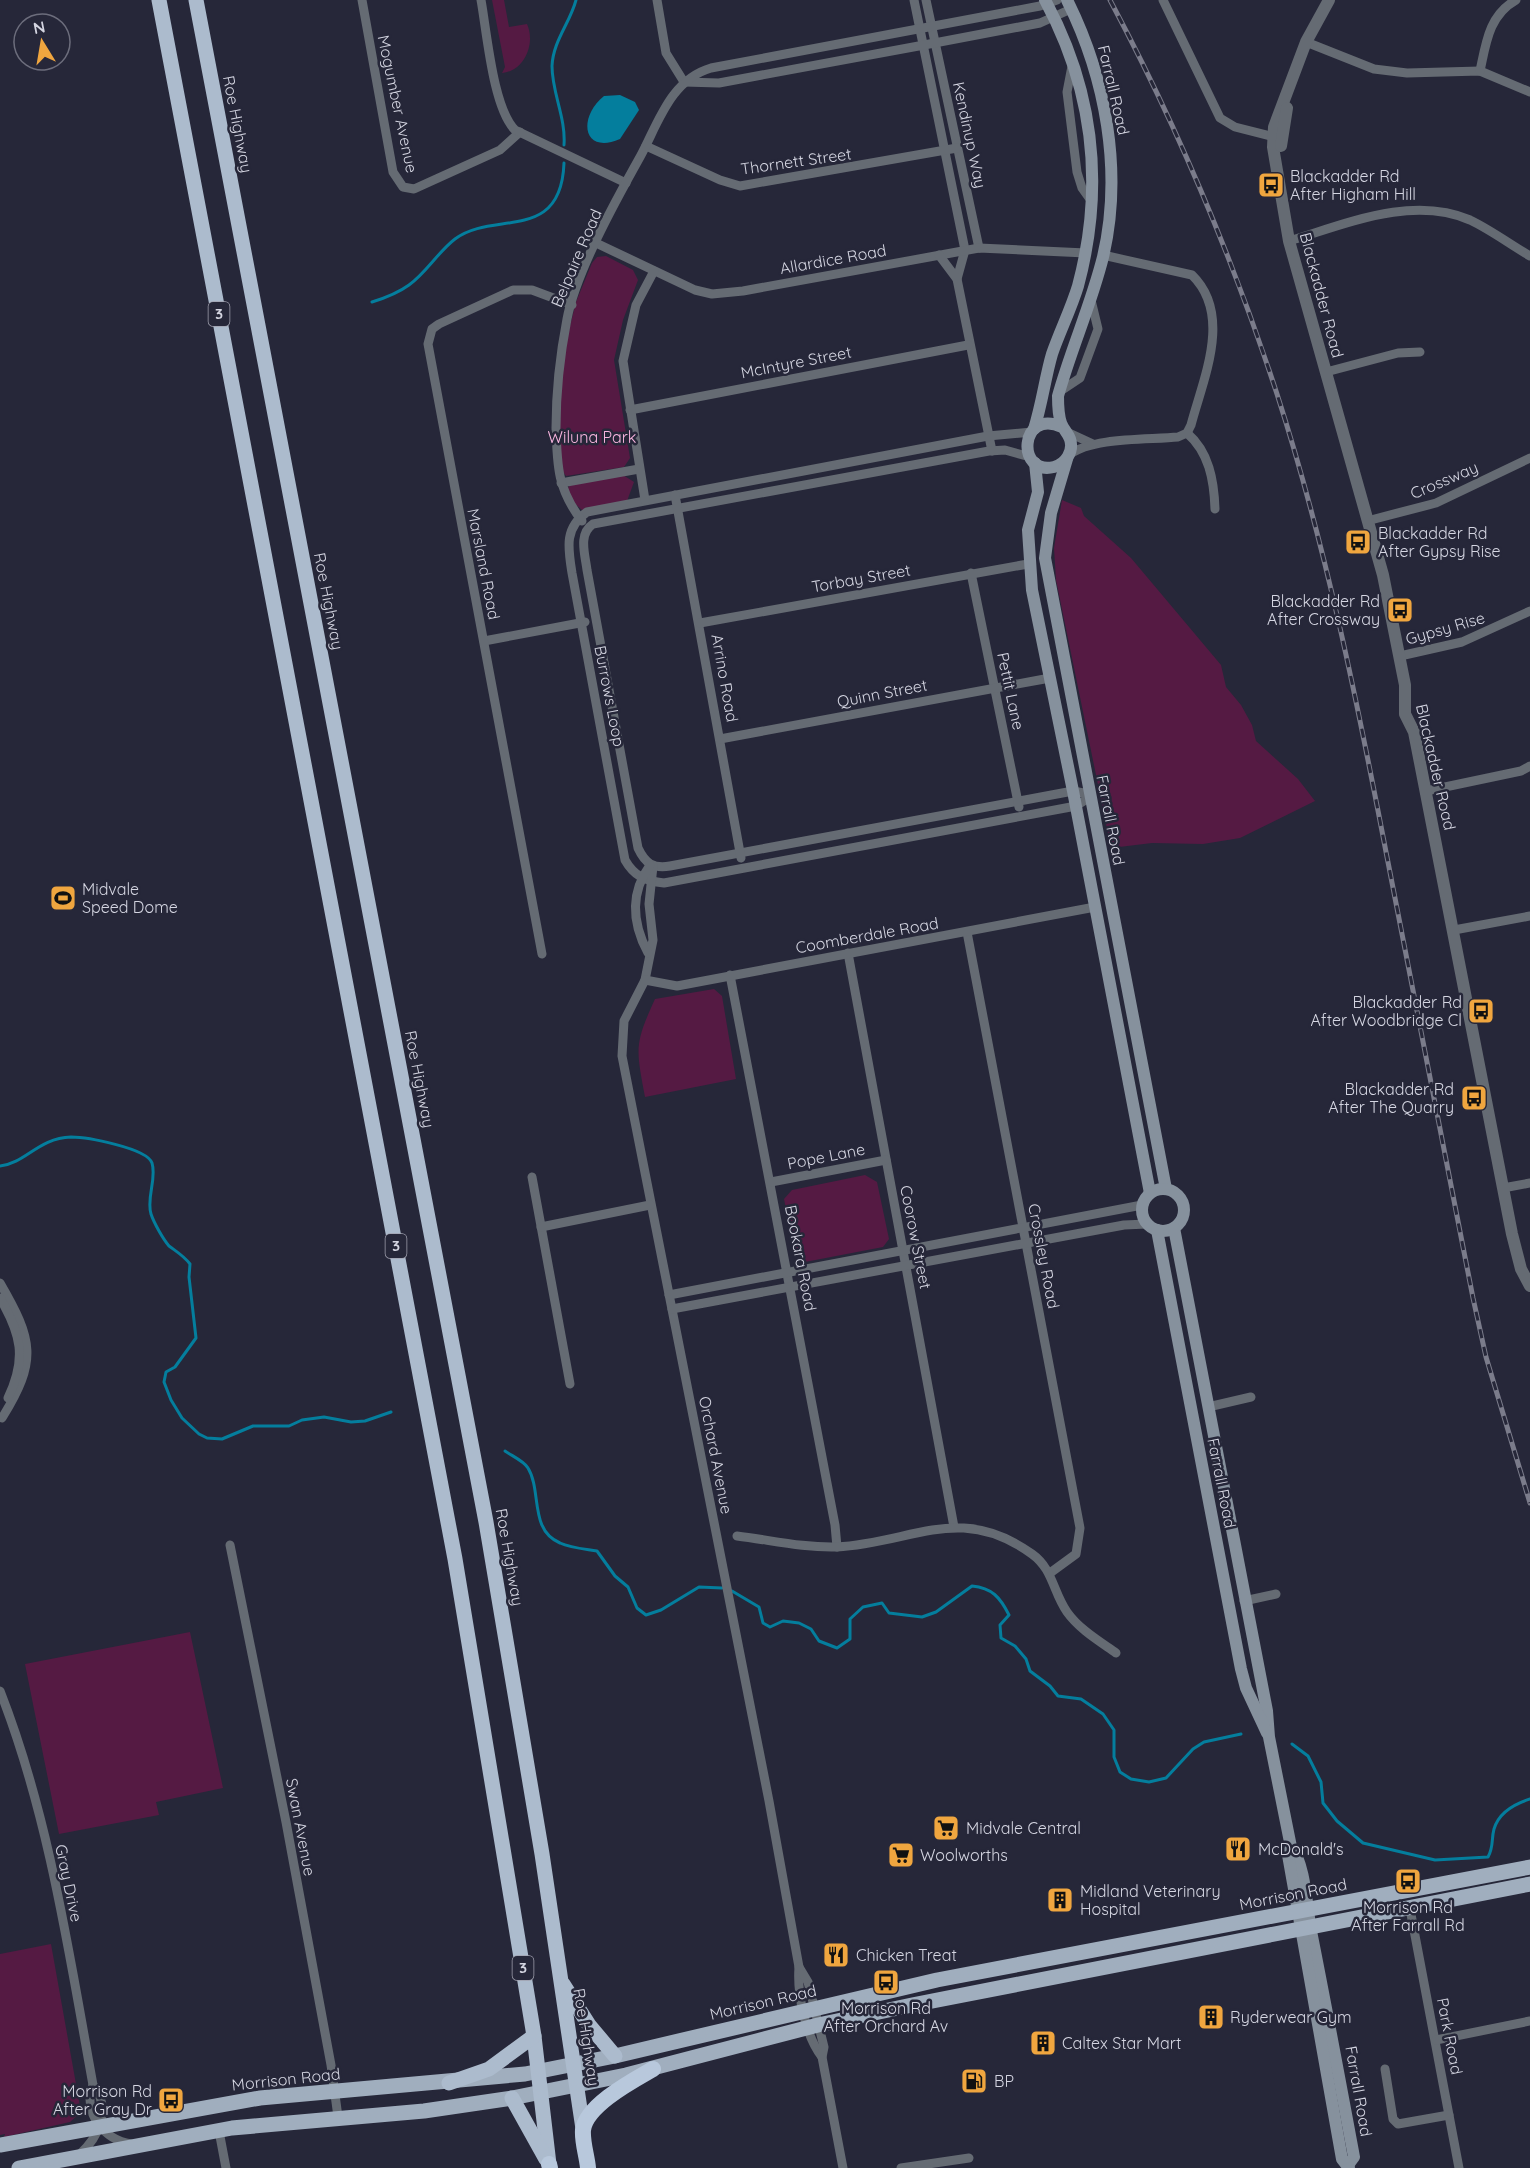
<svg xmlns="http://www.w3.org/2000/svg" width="1530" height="2168" font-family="Quicksand,sans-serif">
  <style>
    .green { fill: #551a43 }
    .water { fill: #047e9d }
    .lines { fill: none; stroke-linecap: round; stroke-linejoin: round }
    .stream { stroke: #047e9d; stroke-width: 3 }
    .minor { stroke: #656b73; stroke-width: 9 }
    .tertiary { stroke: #656b73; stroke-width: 12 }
    .secondary { stroke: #86919d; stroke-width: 12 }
    .primary { stroke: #a0aebe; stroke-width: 15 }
    .trunk { stroke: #acbbcd; stroke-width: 15 }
    .motorway { stroke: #b8c8dc; stroke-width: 16 }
    .rail-casing { stroke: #7b7c8b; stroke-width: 5 }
    .rail { stroke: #262739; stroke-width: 3; stroke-dasharray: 9; stroke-linecap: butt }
    .labels { text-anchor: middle; stroke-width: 5; stroke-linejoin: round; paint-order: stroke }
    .shield { fill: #262739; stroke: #a0a1af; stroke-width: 1.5 }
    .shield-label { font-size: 15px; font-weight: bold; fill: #d4d5e1 }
    .street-label { font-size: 16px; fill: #d4d5e1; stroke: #262739 }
    .poi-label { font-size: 16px; fill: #d4d5e1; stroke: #262739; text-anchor: start }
    .park-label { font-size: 16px; fill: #fab6e0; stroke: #262739 }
  </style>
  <rect width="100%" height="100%" fill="#262739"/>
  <g class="green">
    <path d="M492 0H504L509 27 527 24C536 44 524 71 502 73L505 67Z"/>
    <path d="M606 256 633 270 638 280 623 320 614 360 630 458 624 467 566 476 559 466 560 366 576 302 592 263 597 257Z"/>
    <path d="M623 475 634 482 627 501 582 510 573 502 567 489 570 485Z"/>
    <path d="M1062 500 1081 508 1084 516 1131 558 1221 665 1226 687 1241 705 1252 725 1256 741 1298 779 1315 801 1240 838 1203 844 1152 843 1111 848 1056 580 1054 548Z"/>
    <path d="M714 989 722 996 736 1079 645 1097C636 1048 634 1045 655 999Z"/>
    <path d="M865 1175 877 1182 889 1239 883 1247 805 1262 795 1253 784 1199 792 1190Z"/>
    <path d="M190 1632 223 1788 156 1802 159 1815 59 1834 25 1664Z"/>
    <path d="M51 1944 81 2112 70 2122 4 2137 5 2134 0 2135V1954Z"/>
  </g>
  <path class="water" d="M620 95 635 102 639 110 620 139C583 155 577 118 604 96Z"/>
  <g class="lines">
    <g class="stream">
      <path d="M564 145C566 118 552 93 552 66 553 41 570 23 576 0"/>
      <path d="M372 302C385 298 398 293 409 285 426 273 438 252 455 239 493 210 561 244 564 163"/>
      <path d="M0 1166C26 1163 38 1138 71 1137 86 1137 147 1148 152 1163 157 1179 146 1198 151 1214 154 1223 163 1239 169 1246 177 1252 184 1256 190 1264L189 1277 196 1338 175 1367 166 1372 164 1382 171 1400 182 1418 199 1434 207 1438 222 1439 253 1426H289L302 1420 324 1417 351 1422 365 1421 391 1412"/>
      <path d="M505 1451C512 1456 524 1461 528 1468 542 1491 529 1530 560 1543 571 1548 585 1549 597 1551L615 1576 628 1587 637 1608 646 1615 661 1610 699 1587 722 1588"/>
      <path d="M732 1591 759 1607 763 1623 770 1627 783 1621 799 1623 811 1629 819 1641 837 1648 850 1639V1619L863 1607 882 1603 889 1613 922 1617 936 1612 972 1586C992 1588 1000 1597 1009 1615L1000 1625 1001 1638 1015 1646 1026 1659 1030 1671 1050 1686 1058 1696 1081 1699 1103 1714 1114 1730V1757L1120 1772 1131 1779 1149 1782 1166 1778 1193 1749 1204 1742 1241 1734"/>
      <path d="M1292 1744 1308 1756 1321 1782 1323 1803 1337 1821 1363 1843 1435 1860 1488 1857C1494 1846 1491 1840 1494 1829 1499 1812 1514 1804 1530 1799"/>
    </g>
    <g class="minor">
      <path d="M362 0 393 172 403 187 414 189 500 150 520 132"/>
      <path d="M481 0C487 33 493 108 515 130L626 183"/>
      <path d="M657 0 666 53 684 82"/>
      <path d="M914 0 965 250 957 279"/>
      <path d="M926 0 979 248"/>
      <path d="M1163 0 1220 118 1235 127 1278 138"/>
      <path d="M1306 42 1374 69 1407 73 1480 71 1530 92"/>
      <path d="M1072 66 1067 92 1077 172 1082 188 1092 202"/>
      <path d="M1480 71C1486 43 1489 15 1516 0"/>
      <path d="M684 82 719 83 924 45 1040 23 1071 9"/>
      <path d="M646 146 720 180 740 186 957 148"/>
      <path d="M1289 241C1346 224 1412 195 1470 220 1491 230 1511 245 1530 256"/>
      <path d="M596 243 695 290 712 294 743 291 979 248 1086 253"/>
      <path d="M939 255 957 279 992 451"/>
      <path d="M1326 372 1398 353 1420 352"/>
      <path d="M1059 392 1080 378 1098 329 1091 300"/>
      <path d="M630 410 968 345"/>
      <path d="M1032 432 988 436 587 512C564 528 568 548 572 573L625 860C634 876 645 881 664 883L1076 806 1090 797"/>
      <path d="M1067 432 1093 444"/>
      <path d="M1187 433C1209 452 1214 480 1215 509"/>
      <path d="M1069 455C1092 437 1148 440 1178 437L1187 433 1191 425C1203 379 1233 315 1192 275L1103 255"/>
      <path d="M1030 457 1005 450 989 451 593 524C578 534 585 554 587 570L638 848C645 863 653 869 670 866L1073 791 1089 794"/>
      <path d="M561 483 639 469"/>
      <path d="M675 495 741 858"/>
      <path d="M645 500 623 361 636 305 654 271"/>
      <path d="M582 521C558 490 557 467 556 428 556 391 560 355 567 319 576 272 616 200 640 157 658 124 670 80 711 68L1040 6 1057 0"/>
      <path d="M1367 521 1436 503 1530 458"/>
      <path d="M971 573 1019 807"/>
      <path d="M700 623 1028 564"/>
      <path d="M484 641 585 622"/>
      <path d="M1400 656 1462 642 1530 611"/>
      <path d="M720 739 1050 678"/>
      <path d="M1426 791 1521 771 1530 766"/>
      <path d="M653 866 649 904 653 940 645 980 624 1021 622 1056 769 1801 799 1967C797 1994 805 2035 822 2057"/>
      <path d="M1454 930 1530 916"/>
      <path d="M967 932 1080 1528 1076 1554 1050 1573"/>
      <path d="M648 953C632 923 630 893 650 865"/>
      <path d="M848 953 954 1527"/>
      <path d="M542 954 428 344 432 329 439 324 513 290H532L572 305"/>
      <path d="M730 975 835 1525 837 1547"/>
      <path d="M645 980 677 986 1095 907"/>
      <path d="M532 1177 570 1384"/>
      <path d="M771 1182 886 1160"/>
      <path d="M1503 1188 1530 1183"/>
      <path d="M541 1227 650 1205"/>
      <path d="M0 1283C33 1340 38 1360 2 1418"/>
      <path d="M669 1295 1142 1205"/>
      <path d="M0 1298C21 1334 27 1358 8 1398"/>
      <path d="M672 1309 1124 1225 1147 1224"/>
      <path d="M1208 1407 1251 1397"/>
      <path d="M737 1536C770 1540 804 1548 837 1547 913 1543 960 1502 1032 1554 1053 1569 1053 1592 1067 1612 1079 1629 1099 1641 1116 1653"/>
      <path d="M230 1545 286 1822 331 2065 338 2117"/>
      <path d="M1244 1601 1276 1594"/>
      <path d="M0 1691C49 1816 69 1953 93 2085 112 2109 99 2137 79 2155"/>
      <path d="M1410 1909 1459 2168"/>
      <path d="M799 1967 808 1982 824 2047 822 2057 843 2168"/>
      <path d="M1436 2040 1530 2021"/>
      <path d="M1385 2069 1393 2119 1398 2124 1449 2115"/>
      <path d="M93 2085C82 2112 104 2140 131 2144"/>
      <path d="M219 2131 226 2168"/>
      <path d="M901 2168 969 2158"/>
    </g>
    <g class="tertiary">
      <path d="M1329 0 1306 42 1274 127 1273 147 1289 241 1383 575 1405 685V714L1414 732 1512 1234 1521 1269 1530 1286"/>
      <path d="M1281 146 1287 108"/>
    </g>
    <g class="secondary">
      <path d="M1062 427C1019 408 1016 476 1054 467 1066 464 1074 451 1070 439 1068 433 1063 429 1061 423 1058 414 1058 405 1058 396 1071 349 1091 305 1103 257 1123 172 1106 78 1067 0"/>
      <path d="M1034 429C1042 404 1045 378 1052 354 1060 331 1071 309 1078 286 1105 185 1094 91 1045 0"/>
      <path d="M1067 459 1051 513 1045 558 1166 1189"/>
      <path d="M1035 463 1038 492 1028 530 1032 590 1073 791 1150 1193"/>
      <circle cx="1163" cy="1210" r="21"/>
      <path d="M1174 1228 1267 1711 1269 1737 1291 1847C1305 1862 1307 1910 1311 1931 1326 2006 1340 2082 1354 2157L1348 2165"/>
      <path d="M1157 1230 1241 1669 1246 1688 1267 1733"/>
      <path d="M1291 1847 1288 1855 1342 2159 1349 2168"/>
    </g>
    <g class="primary">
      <path d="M0 2145 260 2098 525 2074 615 2056 937 1980 1530 1867"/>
      <path d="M19 2168 232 2128 424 2111 512 2098 626 2075 818 2025 912 2005 1530 1884"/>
    </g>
    <g class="trunk">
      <path d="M159 0 455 1559 534 2036 549 2164"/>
      <path d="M196 0 486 1522 542 1854 583 2129"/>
      <path d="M563 1984 589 2025 615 2056"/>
      <path d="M449 2083 489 2069 534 2036"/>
      <path d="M512 2098 546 2159"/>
    </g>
    <g class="motorway">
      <path d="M549 2164 550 2168"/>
      <path d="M588 2168C587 2156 582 2142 583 2130 586 2105 634 2080 653 2069"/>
    </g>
    <defs>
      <path id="rail" d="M1110 0C1177 126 1233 259 1277 394 1326 546 1357 701 1387 857 1416 1004 1444 1151 1473 1298L1486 1357 1530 1503"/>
    </defs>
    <use href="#rail" class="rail-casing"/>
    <use href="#rail" class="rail"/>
  </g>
  <defs>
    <symbol id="bus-square" viewBox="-11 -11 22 22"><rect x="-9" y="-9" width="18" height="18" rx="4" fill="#f0a63f" stroke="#262739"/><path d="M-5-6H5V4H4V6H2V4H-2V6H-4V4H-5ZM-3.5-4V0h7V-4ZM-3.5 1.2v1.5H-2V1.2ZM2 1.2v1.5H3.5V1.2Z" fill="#111"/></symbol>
    <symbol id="stadium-square" viewBox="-11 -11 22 22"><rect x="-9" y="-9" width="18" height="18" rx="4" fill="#f0a63f" stroke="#262739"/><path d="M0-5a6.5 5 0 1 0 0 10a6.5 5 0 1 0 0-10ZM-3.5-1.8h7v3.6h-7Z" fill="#111"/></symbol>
    <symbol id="supermarket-square" viewBox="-11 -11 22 22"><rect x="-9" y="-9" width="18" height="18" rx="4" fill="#f0a63f" stroke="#262739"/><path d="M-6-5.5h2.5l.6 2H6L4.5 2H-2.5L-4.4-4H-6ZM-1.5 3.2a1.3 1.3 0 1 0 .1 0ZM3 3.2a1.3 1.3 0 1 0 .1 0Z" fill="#111"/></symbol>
    <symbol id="restaurant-square" viewBox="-11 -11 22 22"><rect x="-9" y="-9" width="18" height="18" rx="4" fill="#f0a63f" stroke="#262739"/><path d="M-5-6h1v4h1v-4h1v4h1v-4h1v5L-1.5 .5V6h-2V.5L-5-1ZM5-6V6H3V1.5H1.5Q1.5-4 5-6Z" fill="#111"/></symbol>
    <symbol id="building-square" viewBox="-11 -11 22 22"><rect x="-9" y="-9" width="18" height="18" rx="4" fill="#f0a63f" stroke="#262739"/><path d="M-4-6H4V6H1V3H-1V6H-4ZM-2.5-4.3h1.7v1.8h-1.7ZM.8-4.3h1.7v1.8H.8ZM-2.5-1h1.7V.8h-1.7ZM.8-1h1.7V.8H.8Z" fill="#111"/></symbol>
    <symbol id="fuel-square" viewBox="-11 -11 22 22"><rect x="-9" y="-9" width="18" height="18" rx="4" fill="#f0a63f" stroke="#262739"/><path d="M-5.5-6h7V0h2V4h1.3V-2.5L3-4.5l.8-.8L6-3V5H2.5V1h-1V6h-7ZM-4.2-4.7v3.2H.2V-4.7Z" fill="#111"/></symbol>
  </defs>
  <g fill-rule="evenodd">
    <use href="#bus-square" x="1256" y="170" width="30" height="30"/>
    <use href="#bus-square" x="1343" y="527" width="30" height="30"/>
    <use href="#bus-square" x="1385" y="595" width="30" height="30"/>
    <use href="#stadium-square" x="48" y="883" width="30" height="30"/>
    <use href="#bus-square" x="1466" y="996" width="30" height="30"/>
    <use href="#bus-square" x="1459" y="1083" width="30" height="30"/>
    <use href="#supermarket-square" x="931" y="1813" width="30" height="30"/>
    <use href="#restaurant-square" x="1223" y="1834" width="30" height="30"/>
    <use href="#supermarket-square" x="886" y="1840" width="30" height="30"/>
    <use href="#bus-square" x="1393" y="1866" width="30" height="30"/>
    <use href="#building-square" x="1045" y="1885" width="30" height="30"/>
    <use href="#restaurant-square" x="821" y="1940" width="30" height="30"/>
    <use href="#bus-square" x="871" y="1967" width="30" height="30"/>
    <use href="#building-square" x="1196" y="2002" width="30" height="30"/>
    <use href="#building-square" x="1028" y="2028" width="30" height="30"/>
    <use href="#fuel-square" x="959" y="2066" width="30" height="30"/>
    <use href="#bus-square" x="156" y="2085" width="30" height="30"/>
  </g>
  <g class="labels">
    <g class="shield">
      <rect x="208.5" y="302" width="21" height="24" rx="4.5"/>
      <rect x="385.5" y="1234" width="21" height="24" rx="4.5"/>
      <rect x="512.5" y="1956" width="21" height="24" rx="4.5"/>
    </g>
    <g class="shield-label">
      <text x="219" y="319">3</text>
      <text x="396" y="1251">3</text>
      <text x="523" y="1973">3</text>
    </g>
    <g class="street-label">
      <text transform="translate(1114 90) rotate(77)" y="6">Farrall Road</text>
      <text transform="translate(398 104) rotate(78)" y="6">Mogumber Avenue</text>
      <text transform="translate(238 124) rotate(79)" y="6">Roe Highway</text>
      <text transform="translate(970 135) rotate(78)" y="6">Kendinup Way</text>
      <text transform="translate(796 161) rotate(-8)" y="6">Thornett Street</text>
      <text transform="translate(576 258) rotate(-67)" y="6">Belpaire Road</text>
      <text transform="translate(833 259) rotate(-10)" y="6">Allardice Road</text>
      <text transform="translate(1322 295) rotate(75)" y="6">Blackadder Road</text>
      <text transform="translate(796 362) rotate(-11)" y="6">McIntyre Street</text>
      <text transform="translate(1444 480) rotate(-23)" y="6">Crossway</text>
      <text transform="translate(484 564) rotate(79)" y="6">Marsland Road</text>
      <text transform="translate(861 578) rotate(-10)" y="6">Torbay Street</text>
      <text transform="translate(329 601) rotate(79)" y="6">Roe Highway</text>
      <text transform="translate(1445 628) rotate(-16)" y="6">Gypsy Rise</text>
      <text transform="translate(725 678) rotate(80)" y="6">Arrino Road</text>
      <text transform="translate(1011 691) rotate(78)" y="6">Pettit Lane</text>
      <text transform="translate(882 693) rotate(-11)" y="6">Quinn Street</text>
      <text transform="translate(610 696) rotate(79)" y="6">Burrows Loop</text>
      <text transform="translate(1436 767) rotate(77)" y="6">Blackadder Road</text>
      <text transform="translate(1111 820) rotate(79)" y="6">Farrall Road</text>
      <text transform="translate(867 935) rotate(-10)" y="6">Coomberdale Road</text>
      <text transform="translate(420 1079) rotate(79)" y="6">Roe Highway</text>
      <text transform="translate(826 1156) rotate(-11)" y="6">Pope Lane</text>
      <text transform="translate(916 1237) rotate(79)" y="6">Coorow Street</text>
      <text transform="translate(1044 1256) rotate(79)" y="6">Crossley Road</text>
      <text transform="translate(801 1258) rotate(79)" y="6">Bookara Road</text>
      <text transform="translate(716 1455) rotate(79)" y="6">Orchard Avenue</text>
      <text transform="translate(1222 1483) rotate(79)" y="6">Farrall Road</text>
      <text transform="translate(510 1557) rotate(80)" y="6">Roe Highway</text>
      <text transform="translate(301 1827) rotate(79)" y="6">Swan Avenue</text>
      <text transform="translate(69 1883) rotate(78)" y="6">Gray Drive</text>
      <text transform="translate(1293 1894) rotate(-11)" y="6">Morrison Road</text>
      <text transform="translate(763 2002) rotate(-13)" y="6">Morrison Road</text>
      <text transform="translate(1450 2036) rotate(79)" y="6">Park Road</text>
      <text transform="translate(587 2037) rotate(81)" y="6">Roe Highway</text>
      <text transform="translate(286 2079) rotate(-6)" y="6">Morrison Road</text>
      <text transform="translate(1359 2091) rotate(80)" y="6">Farrall Road</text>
    </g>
    <g class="poi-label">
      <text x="1290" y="182">Blackadder Rd<tspan x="1290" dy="18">After Higham Hill</tspan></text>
      <text x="1378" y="539">Blackadder Rd<tspan x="1378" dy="18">After Gypsy Rise</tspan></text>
      <text x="1380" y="607" text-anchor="end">Blackadder Rd<tspan x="1380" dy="18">After Crossway</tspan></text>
      <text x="82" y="895">Midvale<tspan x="82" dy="18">Speed Dome</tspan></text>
      <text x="1462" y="1008" text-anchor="end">Blackadder Rd<tspan x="1462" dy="18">After Woodbridge Cl</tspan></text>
      <text x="1454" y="1095" text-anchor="end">Blackadder Rd<tspan x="1454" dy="18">After The Quarry</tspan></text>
      <text x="966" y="1834">Midvale Central</text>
      <text x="1258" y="1855">McDonald's</text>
      <text x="920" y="1861">Woolworths</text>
      <text x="1080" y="1897">Midland Veterinary<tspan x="1080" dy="18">Hospital</tspan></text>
      <text x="1408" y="1913" text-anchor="middle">Morrison Rd<tspan x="1408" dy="18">After Farrall Rd</tspan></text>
      <text x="856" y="1961">Chicken Treat</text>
      <text x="886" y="2014" text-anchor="middle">Morrison Rd<tspan x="886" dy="18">After Orchard Av</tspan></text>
      <text x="1230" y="2023">Ryderwear Gym</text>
      <text x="1062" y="2049">Caltex Star Mart</text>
      <text x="994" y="2087">BP</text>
      <text x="152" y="2097" text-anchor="end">Morrison Rd<tspan x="152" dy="18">After Gray Dr</tspan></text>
    </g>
    <g class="park-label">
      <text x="592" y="443">Wiluna Park</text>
    </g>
  </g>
  <g transform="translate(42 42) rotate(349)"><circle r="28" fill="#262739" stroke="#6c6d7c" stroke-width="1.5"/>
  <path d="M0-4.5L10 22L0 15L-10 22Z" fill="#f0a63f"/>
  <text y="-9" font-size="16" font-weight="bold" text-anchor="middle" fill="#d4d5e1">N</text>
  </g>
</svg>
